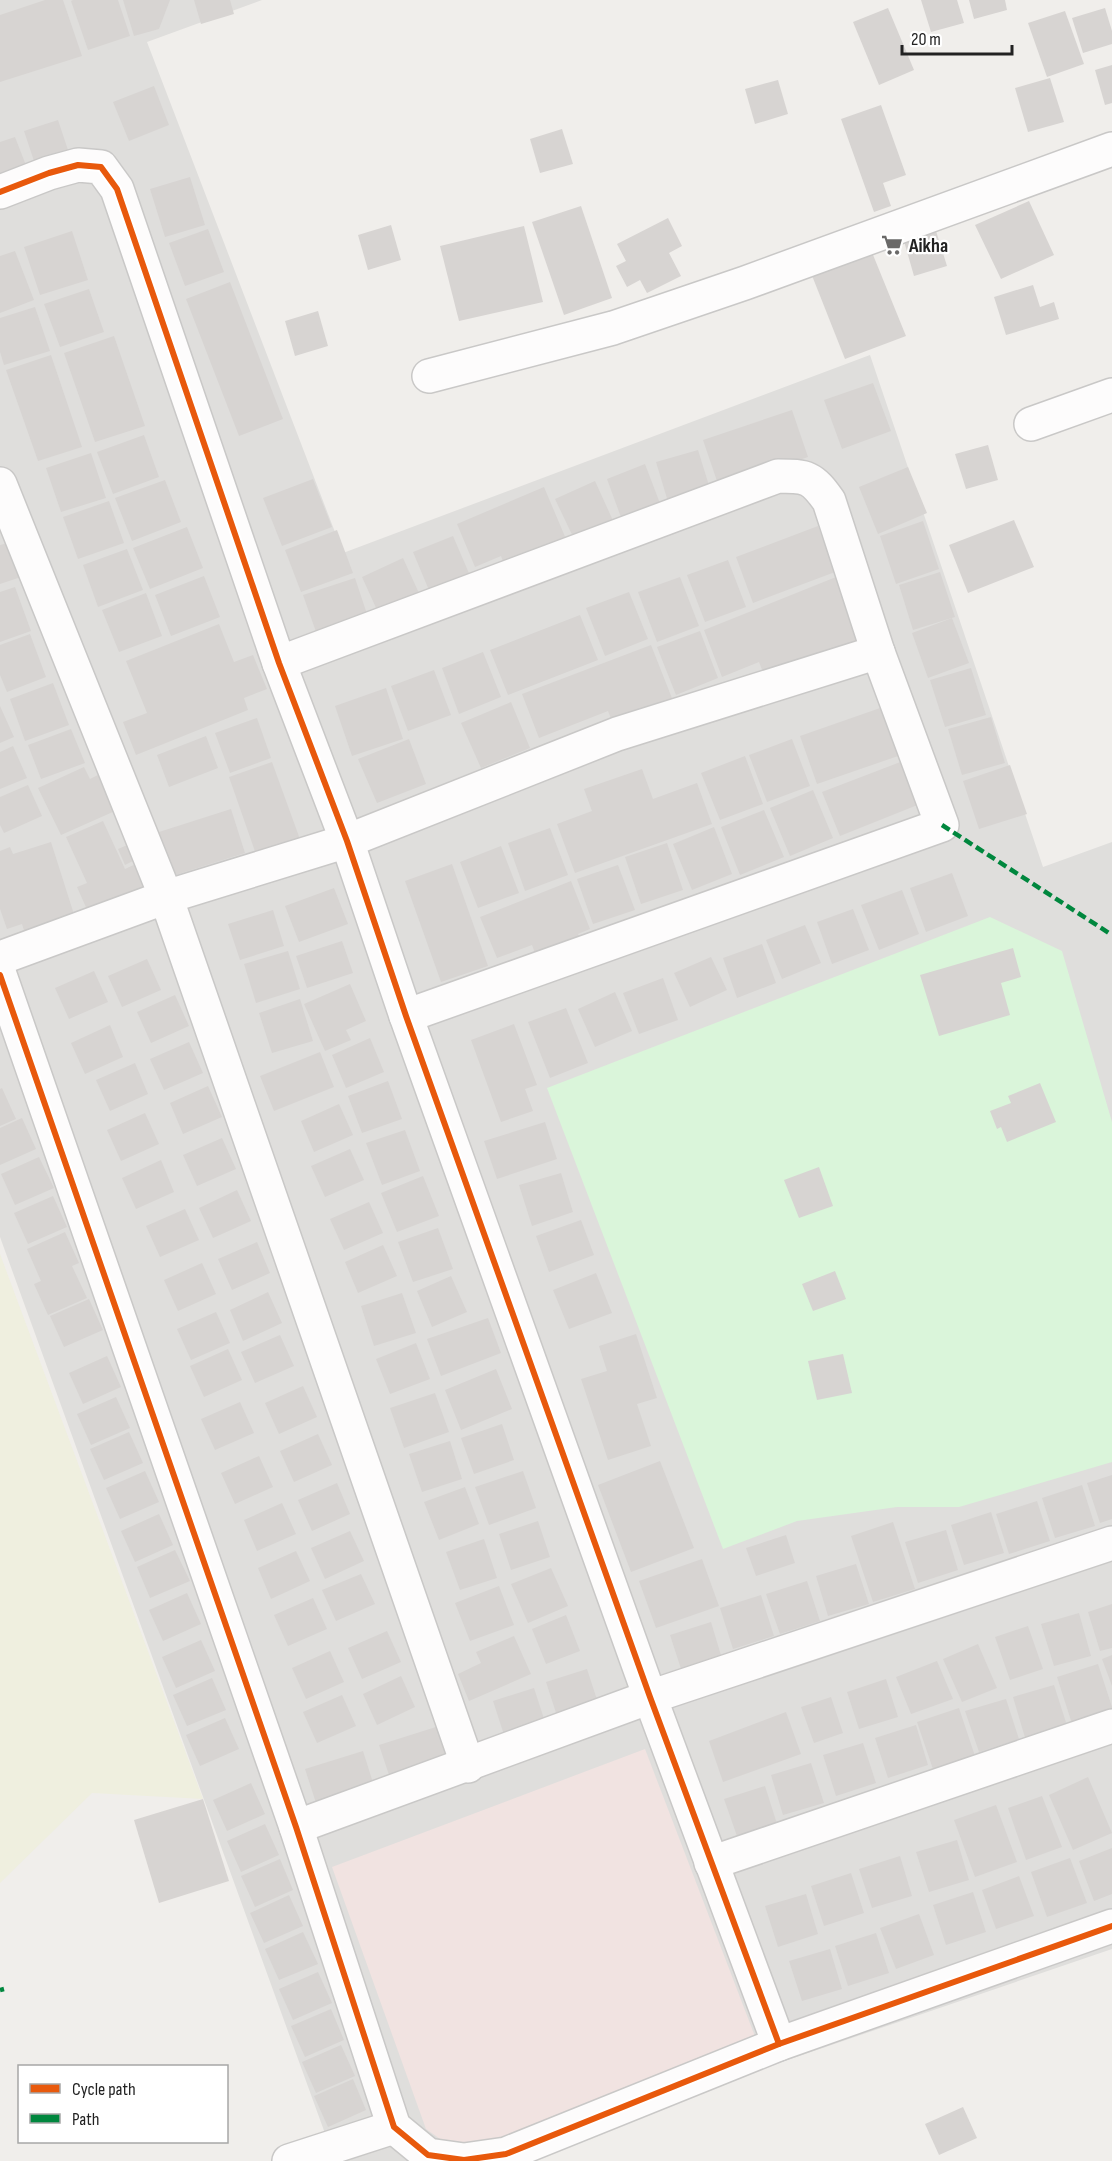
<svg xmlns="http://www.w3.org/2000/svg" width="1112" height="2161" font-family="'Sofia Sans Condensed',sans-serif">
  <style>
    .residential { fill: #dfdedc }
    .commercial { fill: #f1e3e1 }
    .farmland { fill: #efefdf }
    .park { fill: #daf5da }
    .building { fill: #d7d4d2 }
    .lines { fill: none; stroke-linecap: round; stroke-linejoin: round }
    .minor-casing { stroke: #c9c8c7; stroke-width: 36 }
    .minor { stroke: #fdfcfc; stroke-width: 33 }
    .quiet { stroke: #00873e; stroke-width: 4.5; stroke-dasharray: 9 4.5; stroke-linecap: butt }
    .cycleway-casing { stroke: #fff; stroke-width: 10 }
    .cycleway { stroke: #e8590c; stroke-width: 6 }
    .labels { text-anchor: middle; stroke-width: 4.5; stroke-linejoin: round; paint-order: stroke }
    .poi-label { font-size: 20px; font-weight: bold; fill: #222; stroke: #fff; text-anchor: start }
  </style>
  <rect width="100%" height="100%" fill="#f0eeeb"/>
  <path class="residential" d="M0 0H262L147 42 343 553 870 355 1043 867 1112 842V1949L492 2161H335L0 1237Z"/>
  <path class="commercial" d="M645 1749 764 2060 471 2161 426 2129 332 1867Z"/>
  <path class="farmland" d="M0 1254 203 1799 92 1793 0 1883Z"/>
  <path class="park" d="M990 917 1062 951 1112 1122V1462L959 1507H897L797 1521 723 1549 547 1088Z"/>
  <g class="building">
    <path d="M45 0H63L82 56 0 82V15Z"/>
    <path d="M73 0H118L130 36 88 50 71 1Z"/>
    <path d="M123 0H170L159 29 134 36Z"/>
    <path d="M194 0H230L234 14 201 24Z"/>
    <path d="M921 0H957L964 23 931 32Z"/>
    <path d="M969 0H1005L1007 10 974 19Z"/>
    <path d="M888 8 914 70 879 85 853 22Z"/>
    <path d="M1105 8 1112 31V44L1083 53 1072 18Z"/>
    <path d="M1065 11 1084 64 1047 77 1028 23Z"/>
    <path d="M1112 65V103L1105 105 1095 70Z"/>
    <path d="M1050 78 1064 122 1028 132 1015 88Z"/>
    <path d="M778 80 788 114 755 124 745 89Z"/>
    <path d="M154 86 169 125 129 141 113 102Z"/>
    <path d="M881 105 906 175 883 183 891 206 874 212 841 119Z"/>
    <path d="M58 120 70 156 36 167 24 131Z"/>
    <path d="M562 129 573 164 540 173 530 139Z"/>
    <path d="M15 137 29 173 0 184V142Z"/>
    <path d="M190 177 205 225 165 237 150 189Z"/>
    <path d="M1029 201 1054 255 1001 279 975 225Z"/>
    <path d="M581 206 612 298 564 315 532 222Z"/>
    <path d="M668 218 682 246 669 253 681 276 647 293 640 280 627 287 616 266 626 261 617 244Z"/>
    <path d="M391 225 401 260 368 270 358 235Z"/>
    <path d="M524 226 543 302 459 321 440 246Z"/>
    <path d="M208 229 224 272 185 286 169 243Z"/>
    <path d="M72 231 88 280 40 295 24 247Z"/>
    <path d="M936 231 947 266 914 276 904 241Z"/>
    <path d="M869 245 906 336 845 359 809 268Z"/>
    <path d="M15 251 34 300 0 313V256Z"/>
    <path d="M230 282 283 419 239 436 186 299Z"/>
    <path d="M1033 285 1040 307 1054 302 1059 319 1006 335 994 297Z"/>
    <path d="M89 289 104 332 60 347 44 304Z"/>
    <path d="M35 307 50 351 4 365 0 352V318Z"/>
    <path d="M318 311 328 346 295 356 285 321Z"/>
    <path d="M114 336 145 426 95 442 64 353Z"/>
    <path d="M51 355 82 447 38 461 6 370Z"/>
    <path d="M873 383 891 431 842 449 824 400Z"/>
    <path d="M792 410 808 457 719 487 703 440Z"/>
    <path d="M144 435 159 477 113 494 97 452Z"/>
    <path d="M988 445 998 480 966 489 955 454Z"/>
    <path d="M698 450 711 492 669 505 656 462Z"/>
    <path d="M91 453 106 498 61 512 46 468Z"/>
    <path d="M645 464 661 506 622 520 607 479Z"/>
    <path d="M908 467 927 513 878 534 859 487Z"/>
    <path d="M313 479 332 527 282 546 263 498Z"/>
    <path d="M165 480 181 522 132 541 115 498Z"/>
    <path d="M595 481 615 525 576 543 555 499Z"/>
    <path d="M544 487 569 546 507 572 501 556 475 567 457 524Z"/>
    <path d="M109 501 124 543 78 559 63 517Z"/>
    <path d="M1014 520 1034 567 968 593 949 545Z"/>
    <path d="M923 521 939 569 896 584 880 536Z"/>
    <path d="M818 526 835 572 753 603 736 557Z"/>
    <path d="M187 527 203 568 150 589 133 548Z"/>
    <path d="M337 530 353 573 301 592 285 550Z"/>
    <path d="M453 536 471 578 431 595 413 552Z"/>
    <path d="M8 543 21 577 0 584V545Z"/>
    <path d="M127 549 143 590 98 607 83 565Z"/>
    <path d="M403 558 423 602 382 621 362 577Z"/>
    <path d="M728 560 746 607 705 622 687 575Z"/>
    <path d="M940 572 955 617 913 630 899 585Z"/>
    <path d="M841 575 869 644 768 685 759 662 722 677 704 630Z"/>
    <path d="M204 576 220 617 171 636 155 595Z"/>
    <path d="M680 577 699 626 657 642 638 592Z"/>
    <path d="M355 578 372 629 321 646 303 595Z"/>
    <path d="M15 587 31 631 0 642V592Z"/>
    <path d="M629 592 648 639 605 656 586 608Z"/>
    <path d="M146 593 162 636 119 652 102 610Z"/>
    <path d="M580 615 598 660 508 695 490 650Z"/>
    <path d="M952 618 969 663 928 678 912 633Z"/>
    <path d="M219 624 234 662 253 655 267 689 244 698 248 710 136 755 123 722 147 713 126 661Z"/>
    <path d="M700 631 718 678 676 695 657 647Z"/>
    <path d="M30 634 46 677 7 692 0 675V645Z"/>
    <path d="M651 645 679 716 619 739 608 711 539 738 522 694Z"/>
    <path d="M483 652 501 697 459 714 442 668Z"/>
    <path d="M971 668 986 715 945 727 930 680Z"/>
    <path d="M434 670 451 715 408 731 391 686Z"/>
    <path d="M53 683 69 725 25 741 10 699Z"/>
    <path d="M386 688 403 739 352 756 335 706Z"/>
    <path d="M511 702 530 748 481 768 461 723Z"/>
    <path d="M0 706 14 737 0 743Z"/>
    <path d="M883 707 901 755 817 784 800 736Z"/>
    <path d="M991 717 1005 763 962 775 948 729Z"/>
    <path d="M257 718 271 758 230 773 215 733Z"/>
    <path d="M71 729 85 763 41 779 28 745Z"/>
    <path d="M206 736 218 768 169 787 157 755Z"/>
    <path d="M409 739 426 784 377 803 358 759Z"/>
    <path d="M792 739 810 786 767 802 749 755Z"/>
    <path d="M13 746 27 778 0 789V752Z"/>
    <path d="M745 756 763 804 720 820 701 773Z"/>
    <path d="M903 761 920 804 840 836 822 792Z"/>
    <path d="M272 762 301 842 257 857 229 777Z"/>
    <path d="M1010 765 1027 814 979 829 963 781Z"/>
    <path d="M84 767 90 779 98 775 115 811 61 835 38 788Z"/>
    <path d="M642 769 653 799 697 783 712 824 575 873 557 824 592 811 584 789Z"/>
    <path d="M28 785 42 816 4 833 0 825V797Z"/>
    <path d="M813 790 833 838 790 856 770 808Z"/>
    <path d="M231 809 245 853 172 876 159 832Z"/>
    <path d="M764 810 784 857 740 875 721 827Z"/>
    <path d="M103 821 125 869 140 862 156 896 93 923 77 887 87 883 66 837Z"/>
    <path d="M714 827 732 874 692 890 673 844Z"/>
    <path d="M550 828 568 875 525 891 508 843Z"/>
    <path d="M51 842 78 927 28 943 22 924 7 929 0 909V851L10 847 13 854Z"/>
    <path d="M134 842 141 857 125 865 118 849Z"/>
    <path d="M667 843 683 890 641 904 625 857Z"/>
    <path d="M501 846 519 893 478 908 460 862Z"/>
    <path d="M452 864 488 966 441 982 405 881Z"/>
    <path d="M618 865 635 910 593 924 577 879Z"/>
    <path d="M952 873 968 916 926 932 910 888Z"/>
    <path d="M571 881 590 929 578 934 587 954 542 972 532 945 497 958 480 917Z"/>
    <path d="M334 888 348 924 299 942 285 906Z"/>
    <path d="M902 890 919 934 879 950 861 905Z"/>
    <path d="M853 909 869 950 832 964 817 922Z"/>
    <path d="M273 910 284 946 240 960 228 924Z"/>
    <path d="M805 925 821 963 782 979 766 940Z"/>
    <path d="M342 941 353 973 307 988 296 956Z"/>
    <path d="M762 944 776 983 737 998 723 958Z"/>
    <path d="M1013 948 1021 977 1001 983 1010 1015 939 1036 920 975Z"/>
    <path d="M288 951 300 989 256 1003 244 964Z"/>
    <path d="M711 957 727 990 690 1007 674 973Z"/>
    <path d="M147 959 161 990 122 1007 108 976Z"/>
    <path d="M94 971 108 1002 69 1019 55 988Z"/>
    <path d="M663 978 678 1020 639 1034 623 993Z"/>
    <path d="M350 984 366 1021 346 1030 351 1040 325 1051 304 1004Z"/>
    <path d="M615 992 632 1031 595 1047 578 1009Z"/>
    <path d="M175 995 189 1026 151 1043 137 1012Z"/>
    <path d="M300 999 313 1041 272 1053 259 1013Z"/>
    <path d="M566 1008 588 1063 550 1078 528 1022Z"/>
    <path d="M514 1024 537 1085 525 1089 533 1111 501 1122 471 1040Z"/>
    <path d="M110 1025 123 1057 85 1074 71 1043Z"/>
    <path d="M370 1038 384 1072 346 1088 332 1055Z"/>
    <path d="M189 1042 203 1073 164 1090 150 1059Z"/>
    <path d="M320 1052 334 1087 274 1111 260 1076Z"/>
    <path d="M135 1063 148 1094 110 1111 96 1080Z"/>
    <path d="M388 1081 402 1119 362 1133 348 1096Z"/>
    <path d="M1040 1083 1056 1122 1007 1142 1001 1127 997 1129 990 1111 1011 1103 1008 1096Z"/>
    <path d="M208 1086 222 1117 183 1134 170 1103Z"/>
    <path d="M2 1088 16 1119 0 1126V1089Z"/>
    <path d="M339 1104 353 1135 314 1152 301 1121Z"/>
    <path d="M145 1113 159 1144 121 1161 107 1130Z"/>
    <path d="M22 1118 36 1149 0 1165V1128Z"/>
    <path d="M545 1122 557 1159 497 1179 484 1141Z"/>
    <path d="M405 1130 420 1171 382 1185 366 1143Z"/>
    <path d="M222 1138 236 1169 197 1186 183 1155Z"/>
    <path d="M350 1149 364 1180 325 1197 311 1166Z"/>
    <path d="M39 1157 54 1188 15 1205 1 1174Z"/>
    <path d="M161 1160 174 1192 136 1209 122 1178Z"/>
    <path d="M819 1167 833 1206 799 1218 784 1180Z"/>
    <path d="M561 1173 573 1212 532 1226 519 1185Z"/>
    <path d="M423 1176 439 1216 397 1232 381 1193Z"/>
    <path d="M237 1190 251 1221 213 1238 199 1208Z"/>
    <path d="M53 1196 67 1227 28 1244 14 1213Z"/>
    <path d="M369 1202 383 1233 344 1250 330 1219Z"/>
    <path d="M185 1209 199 1240 160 1257 146 1226Z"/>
    <path d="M581 1220 594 1255 549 1272 536 1236Z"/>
    <path d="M438 1228 453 1269 413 1282 398 1242Z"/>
    <path d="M65 1232 79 1263 72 1266 87 1298 48 1315 34 1284 41 1281 27 1249Z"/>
    <path d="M257 1242 270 1273 232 1290 218 1259Z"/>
    <path d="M383 1245 397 1276 358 1293 345 1262Z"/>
    <path d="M202 1263 216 1294 178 1311 164 1280Z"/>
    <path d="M835 1271 846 1299 813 1311 802 1284Z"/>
    <path d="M596 1273 612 1313 569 1329 553 1290Z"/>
    <path d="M451 1276 467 1312 432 1327 417 1291Z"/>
    <path d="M268 1292 282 1323 243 1341 230 1310Z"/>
    <path d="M402 1293 416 1333 374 1346 361 1306Z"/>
    <path d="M89 1299 103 1330 64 1347 50 1316Z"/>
    <path d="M216 1312 230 1343 191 1360 177 1329Z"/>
    <path d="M488 1318 501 1353 441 1376 427 1339Z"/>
    <path d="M636 1334 657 1398 637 1404 651 1446 608 1460 581 1379 607 1371 599 1346Z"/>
    <path d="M280 1335 294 1366 255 1383 241 1352Z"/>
    <path d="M416 1343 430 1379 390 1394 376 1359Z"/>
    <path d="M228 1349 242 1380 204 1397 190 1366Z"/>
    <path d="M843 1354 852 1393 817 1400 808 1361Z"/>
    <path d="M107 1356 121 1387 83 1404 69 1373Z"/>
    <path d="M496 1369 512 1409 461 1430 445 1390Z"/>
    <path d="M303 1386 317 1417 279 1434 265 1403Z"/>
    <path d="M435 1393 449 1432 404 1448 390 1408Z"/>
    <path d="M116 1397 130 1428 91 1445 77 1414Z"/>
    <path d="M240 1402 254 1433 215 1450 201 1419Z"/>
    <path d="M502 1424 514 1460 474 1474 461 1438Z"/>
    <path d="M129 1432 143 1463 104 1480 90 1449Z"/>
    <path d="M318 1434 332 1465 294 1482 280 1451Z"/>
    <path d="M450 1441 462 1479 422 1492 409 1454Z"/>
    <path d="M259 1456 273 1487 235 1504 221 1473Z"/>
    <path d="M660 1461 694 1548 631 1572 598 1485Z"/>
    <path d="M145 1471 159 1502 120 1519 106 1488Z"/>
    <path d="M523 1471 536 1508 489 1525 475 1487Z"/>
    <path d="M1112 1475V1519L1100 1523 1087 1483Z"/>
    <path d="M337 1483 350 1514 312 1531 298 1500Z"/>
    <path d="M1082 1485 1095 1526 1055 1538 1042 1498Z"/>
    <path d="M465 1487 479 1524 439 1540 424 1502Z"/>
    <path d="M1037 1501 1050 1541 1009 1554 996 1514Z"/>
    <path d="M282 1503 296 1534 257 1551 244 1520Z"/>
    <path d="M991 1512 1004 1553 964 1565 951 1525Z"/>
    <path d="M159 1514 173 1545 135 1562 121 1531Z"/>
    <path d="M538 1521 550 1557 511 1570 499 1534Z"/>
    <path d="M893 1522 915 1589 873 1602 851 1536Z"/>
    <path d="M946 1530 958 1570 918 1583 905 1542Z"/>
    <path d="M350 1531 364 1561 325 1579 311 1548Z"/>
    <path d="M786 1535 795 1563 756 1576 746 1548Z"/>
    <path d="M484 1539 497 1578 460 1590 446 1552Z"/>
    <path d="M175 1550 190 1581 150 1598 137 1567Z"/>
    <path d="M296 1551 310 1581 271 1599 258 1568Z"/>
    <path d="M702 1559 719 1606 656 1628 639 1581Z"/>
    <path d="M856 1564 869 1604 828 1616 816 1576Z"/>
    <path d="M551 1568 568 1606 528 1623 511 1584Z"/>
    <path d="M361 1574 375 1604 336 1621 322 1590Z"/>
    <path d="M807 1581 820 1621 780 1634 766 1594Z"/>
    <path d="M499 1586 514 1625 470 1641 455 1603Z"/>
    <path d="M187 1593 201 1624 163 1641 149 1610Z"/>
    <path d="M761 1595 774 1636 733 1649 720 1608Z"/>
    <path d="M313 1598 327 1629 288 1646 274 1615Z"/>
    <path d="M1112 1604V1648L1100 1651 1088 1612Z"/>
    <path d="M1079 1613 1091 1656 1054 1666 1041 1624Z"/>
    <path d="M566 1615 580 1651 546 1664 532 1629Z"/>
    <path d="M711 1622 723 1662 683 1675 670 1635Z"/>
    <path d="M1028 1626 1043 1669 1010 1680 995 1637Z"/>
    <path d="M387 1631 401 1662 362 1679 348 1648Z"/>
    <path d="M514 1636 531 1674 469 1701 458 1674 481 1663 476 1652Z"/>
    <path d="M201 1640 215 1671 176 1688 162 1657Z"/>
    <path d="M978 1644 997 1688 962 1702 943 1659Z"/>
    <path d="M330 1651 344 1682 306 1699 292 1668Z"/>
    <path d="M1112 1655V1686L1102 1659Z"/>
    <path d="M937 1661 953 1699 911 1714 896 1677Z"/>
    <path d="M1098 1664 1112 1707V1721L1075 1733 1057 1677Z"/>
    <path d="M587 1669 600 1709 559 1722 546 1682Z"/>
    <path d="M401 1676 415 1707 377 1725 363 1694Z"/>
    <path d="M212 1678 226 1710 187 1726 173 1695Z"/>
    <path d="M886 1679 898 1717 859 1729 847 1692Z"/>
    <path d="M1054 1685 1071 1738 1029 1751 1013 1697Z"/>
    <path d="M534 1688 547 1728 506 1741 493 1701Z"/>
    <path d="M342 1695 356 1726 317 1743 303 1712Z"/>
    <path d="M831 1697 843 1733 814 1743 801 1707Z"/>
    <path d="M1006 1699 1019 1739 979 1752 965 1711Z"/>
    <path d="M959 1708 978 1765 936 1778 917 1722Z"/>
    <path d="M786 1712 801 1754 723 1782 709 1741Z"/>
    <path d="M225 1718 239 1749 200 1766 186 1735Z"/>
    <path d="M916 1725 928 1765 888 1778 875 1738Z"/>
    <path d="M439 1726 452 1765 392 1784 379 1745Z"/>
    <path d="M863 1743 876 1783 836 1796 823 1755Z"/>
    <path d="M363 1751 375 1789 317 1806 305 1769Z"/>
    <path d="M811 1763 824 1803 783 1815 771 1775Z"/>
    <path d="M1088 1777 1112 1833 1073 1850 1049 1795Z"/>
    <path d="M251 1783 265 1814 227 1831 213 1800Z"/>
    <path d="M765 1786 778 1827 738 1839 724 1799Z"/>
    <path d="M1042 1796 1062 1847 1026 1860 1008 1808Z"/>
    <path d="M203 1799 229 1881 159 1903 134 1820Z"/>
    <path d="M996 1805 1017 1862 975 1877 954 1820Z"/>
    <path d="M265 1824 279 1855 241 1872 227 1841Z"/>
    <path d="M957 1840 969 1880 929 1892 916 1852Z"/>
    <path d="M1112 1848V1894L1094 1901 1079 1861Z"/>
    <path d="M900 1856 912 1896 872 1908 859 1869Z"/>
    <path d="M1070 1858 1087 1903 1047 1917 1031 1872Z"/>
    <path d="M280 1859 293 1890 255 1907 241 1876Z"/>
    <path d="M851 1873 864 1913 824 1926 811 1886Z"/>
    <path d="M1019 1876 1034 1916 996 1929 982 1890Z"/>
    <path d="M973 1892 986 1932 946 1945 933 1905Z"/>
    <path d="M806 1894 818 1934 778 1947 765 1906Z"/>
    <path d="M289 1895 303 1926 264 1943 250 1913Z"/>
    <path d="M919 1914 934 1955 896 1969 880 1928Z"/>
    <path d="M303 1932 318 1964 279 1980 265 1949Z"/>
    <path d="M876 1933 889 1973 848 1986 835 1946Z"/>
    <path d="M830 1949 842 1989 802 2001 789 1961Z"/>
    <path d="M318 1972 332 2003 293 2020 279 1989Z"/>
    <path d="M331 2009 344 2040 305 2057 291 2026Z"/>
    <path d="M341 2045 355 2076 316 2093 302 2062Z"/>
    <path d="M353 2079 366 2110 328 2127 314 2096Z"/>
    <path d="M963 2107 977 2138 939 2155 925 2124Z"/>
  </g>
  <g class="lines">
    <defs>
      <g id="minor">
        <path d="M0 192 49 173 78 165 101 167 117 189 279 663 347 841 406 1016 650 1697 779 2044"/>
        <path d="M429 376 613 328 745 283 1112 149"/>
        <path d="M1031 424 1112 395"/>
        <path d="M0 484 166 897 468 1766"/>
        <path d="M279 663 778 476C807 476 812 477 829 501L878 652 942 825 406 1016"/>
        <path d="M0 958 166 897 347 841 617 734 878 652"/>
        <path d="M0 975 296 1827 394 2127 428 2155 464 2160 506 2154 779 2044 1112 1926"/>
        <path d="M296 1827 650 1697 1112 1543"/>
        <path d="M711 1863 1112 1726"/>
        <path d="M289 2161 394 2127"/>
      </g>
    </defs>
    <use href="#minor" class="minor-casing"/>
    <use href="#minor" class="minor"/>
    <g class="quiet">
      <path d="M942 825 1112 935"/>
      <path d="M0 1990 4 1989"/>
    </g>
    <defs>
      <g id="cycleway">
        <path d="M0 192 49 173 78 165 101 167 117 189 279 663 347 841 406 1016 650 1697 779 2044"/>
        <path d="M0 975 296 1827 394 2127 428 2155 464 2160 506 2154 779 2044 1112 1926"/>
      </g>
    </defs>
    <use href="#cycleway" class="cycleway-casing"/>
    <use href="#cycleway" class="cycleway"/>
  </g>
  <defs>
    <symbol id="supermarket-bare" viewBox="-9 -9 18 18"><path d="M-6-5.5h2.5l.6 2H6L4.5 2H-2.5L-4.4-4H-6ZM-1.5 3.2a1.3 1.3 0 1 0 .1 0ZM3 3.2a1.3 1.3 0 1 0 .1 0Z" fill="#6a6968" stroke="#fff" stroke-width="2.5" paint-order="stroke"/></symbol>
  </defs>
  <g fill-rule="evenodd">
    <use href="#supermarket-bare" x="877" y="230" width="30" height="30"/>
  </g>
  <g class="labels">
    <g class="poi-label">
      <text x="909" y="252">Aikha</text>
    </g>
  </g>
  <rect x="18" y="2065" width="210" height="78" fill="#ffffff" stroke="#a7a7a7" stroke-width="1.5"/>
  <rect x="30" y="2084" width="30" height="9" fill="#e8590c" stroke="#a7a7a7" stroke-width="1.5"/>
  <text x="72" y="2095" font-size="18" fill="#222222">Cycle path</text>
  <rect x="30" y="2114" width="30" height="9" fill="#00873e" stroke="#a7a7a7" stroke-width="1.5"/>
  <text x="72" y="2125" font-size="18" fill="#222222">Path</text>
  <path d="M902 45v9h110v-9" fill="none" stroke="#222222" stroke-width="3"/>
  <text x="911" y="45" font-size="18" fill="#222222" stroke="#ffffff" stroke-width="4.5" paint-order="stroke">20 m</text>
</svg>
